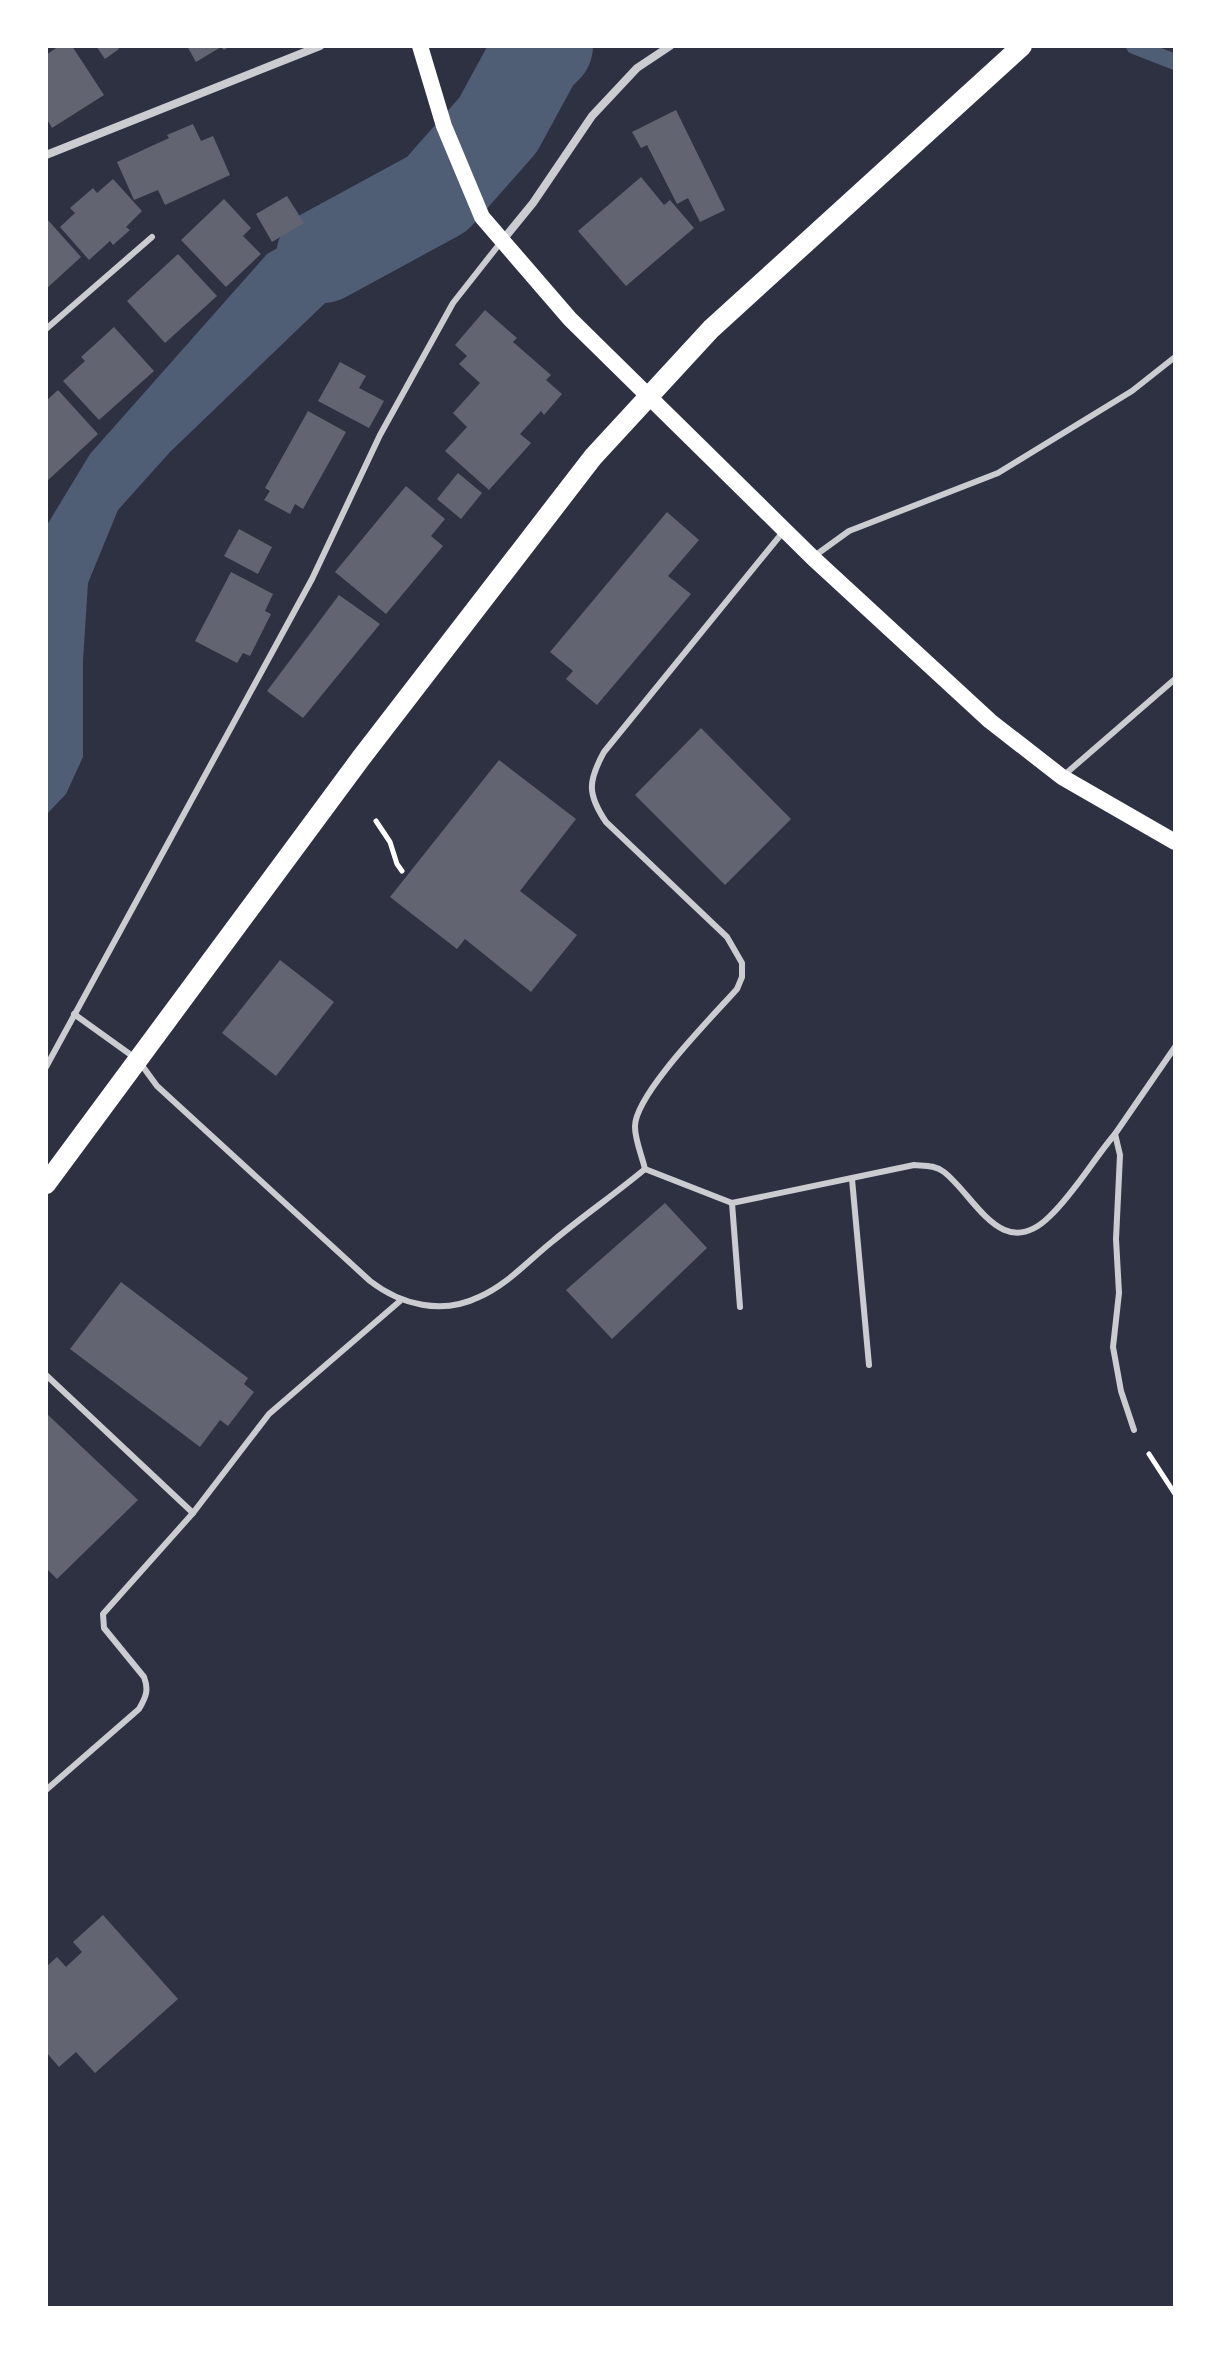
<svg xmlns="http://www.w3.org/2000/svg" width="1221" height="2354" font-family="'Source Sans 3',sans-serif">
  <style>
    .water { fill: #4f5d75 }
    .lines { fill: none; stroke-linecap: round; stroke-linejoin: round }
    .stream { stroke: #4f5d75; stroke-width: 16 }
    .river { stroke: #4f5d75; stroke-width: 94 }
    .building { fill: #626471 }
    .path { stroke: #fff; stroke-width: 5 }
    .service { stroke: #caccd0; stroke-width: 6 }
    .minor { stroke: #caccd0; stroke-width: 8 }
    .secondary { stroke: #fff; stroke-width: 16 }
    .primary { stroke: #fff; stroke-width: 20 }
  </style>
  <rect width="100%" height="100%" fill="#2d3142"/>
  <g class="water">
    <path d="M516 46H580L543 83 513 175 475 121Z"/>
    <path d="M425 164 451 235 346 283 170 452 118 510 88 583 83 661V757L66 794 46 815 47 525 90 454 267 254Z"/>
  </g>
  <g class="lines">
    <path class="stream" d="M1134 46 1175 62"/>
    <path class="river" d="M323 256 437 194 498 125 535 57 546 46"/>
  </g>
  <g class="building">
    <path d="M59 46H72L104 95 52 128 48 121 46 122V55Z"/>
    <path d="M96 46H117L119 49 105 59Z"/>
    <path d="M187 46H230L224 50 221 47 196 62Z"/>
    <path d="M676 110 725 210 700 222 688 198 677 204 647 145 641 148 632 132Z"/>
    <path d="M193 124 201 141 213 136 230 175 165 205 158 190 134 200 117 162 169 138 167 135Z"/>
    <path d="M641 177 664 205 670 200 694 228 626 286 578 231Z"/>
    <path d="M113 179 142 211 126 227 130 230 113 245 110 241 89 260 60 227 75 213 70 208 93 188 97 193Z"/>
    <path d="M287 196 304 223 272 242 256 214Z"/>
    <path d="M224 199 251 228 243 236 261 254 226 287 181 240Z"/>
    <path d="M46 218 81 257 46 289Z"/>
    <path d="M178 254 217 296 165 343 127 301Z"/>
    <path d="M485 310 517 338 513 342 551 375 546 380 562 394 544 415 541 411 520 434 531 443 489 490 445 451 467 427 453 413 480 383 459 364 467 356 455 345Z"/>
    <path d="M114 327 154 371 99 420 63 381 85 361 81 357Z"/>
    <path d="M340 362 366 376 359 388 384 401 369 428 318 401Z"/>
    <path d="M58 390 98 434 46 482V401Z"/>
    <path d="M308 411 346 432 303 509 295 504 290 514 264 500 270 491 265 488Z"/>
    <path d="M458 473 482 493 461 519 437 499Z"/>
    <path d="M406 486 445 519 431 536 443 546 386 614 335 572Z"/>
    <path d="M667 512 699 540 668 576 691 594 597 705 566 679 573 671 550 652Z"/>
    <path d="M239 529 272 547 258 574 224 556Z"/>
    <path d="M231 572 273 594 265 611 271 614 250 656 243 653 237 663 195 641Z"/>
    <path d="M339 595 380 624 303 718 267 691Z"/>
    <path d="M701 728 791 819 725 885 635 795Z"/>
    <path d="M499 760 576 819 520 891 577 935 531 992 465 939 457 949 390 897Z"/>
    <path d="M280 960 334 1002 276 1076 222 1033Z"/>
    <path d="M665 1203 707 1248 612 1339 566 1290Z"/>
    <path d="M121 1282 248 1378 244 1384 254 1392 228 1426 220 1420 200 1447 70 1349Z"/>
    <path d="M46 1413 138 1500 57 1579 46 1568Z"/>
    <path d="M103 1915 178 1999 95 2073 76 2052 59 2067 46 2052V1967L57 1957 66 1967 82 1952 73 1942Z"/>
  </g>
  <g class="lines">
    <g class="path">
      <path d="M376 821 390 842 397 864 402 871"/>
      <path d="M1149 1454 1175 1494"/>
    </g>
    <g class="service">
      <path d="M46 329 152 237"/>
      <path d="M783 532 604 752C588 781 587 794 606 822L727 937 742 963V977L737 989C714 1015 634 1095 635 1127 635 1140 642 1156 645 1169L732 1203 914 1165C925 1166 935 1165 944 1172 975 1196 1002 1264 1050 1216 1075 1192 1093 1160 1115 1134"/>
      <path d="M813 557 849 531 998 473 1132 391 1175 357"/>
      <path d="M1063 776 1175 679"/>
      <path d="M74 1014 138 1060 157 1086 370 1281C401 1305 442 1315 479 1297 507 1285 529 1260 553 1241 583 1216 615 1194 645 1169"/>
      <path d="M46 1067 312 579 380 435 453 303 501 242"/>
      <path d="M852 1179 869 1365"/>
      <path d="M732 1203 740 1307"/>
      <path d="M46 1375 193 1513"/>
      <path d="M1134 1430 1121 1391 1113 1347 1119 1293 1116 1239 1120 1155 1115 1134 1175 1047"/>
      <path d="M46 1790 139 1709C146 1697 149 1690 144 1677L104 1628 103 1614 193 1513 269 1414 400 1301"/>
    </g>
    <g class="minor">
      <path d="M46 155 320 46"/>
      <path d="M502 241 533 203 592 116 637 68 670 46"/>
    </g>
    <path class="secondary" d="M420 46 444 126 482 217 570 319 813 558 990 721 1062 777 1175 842"/>
    <path class="primary" d="M46 1184 361 758 593 457 711 329 1022 46"/>
  </g>
  <rect width="1221" height="2354" fill="none" stroke="#ffffff" stroke-width="96"/>
</svg>
